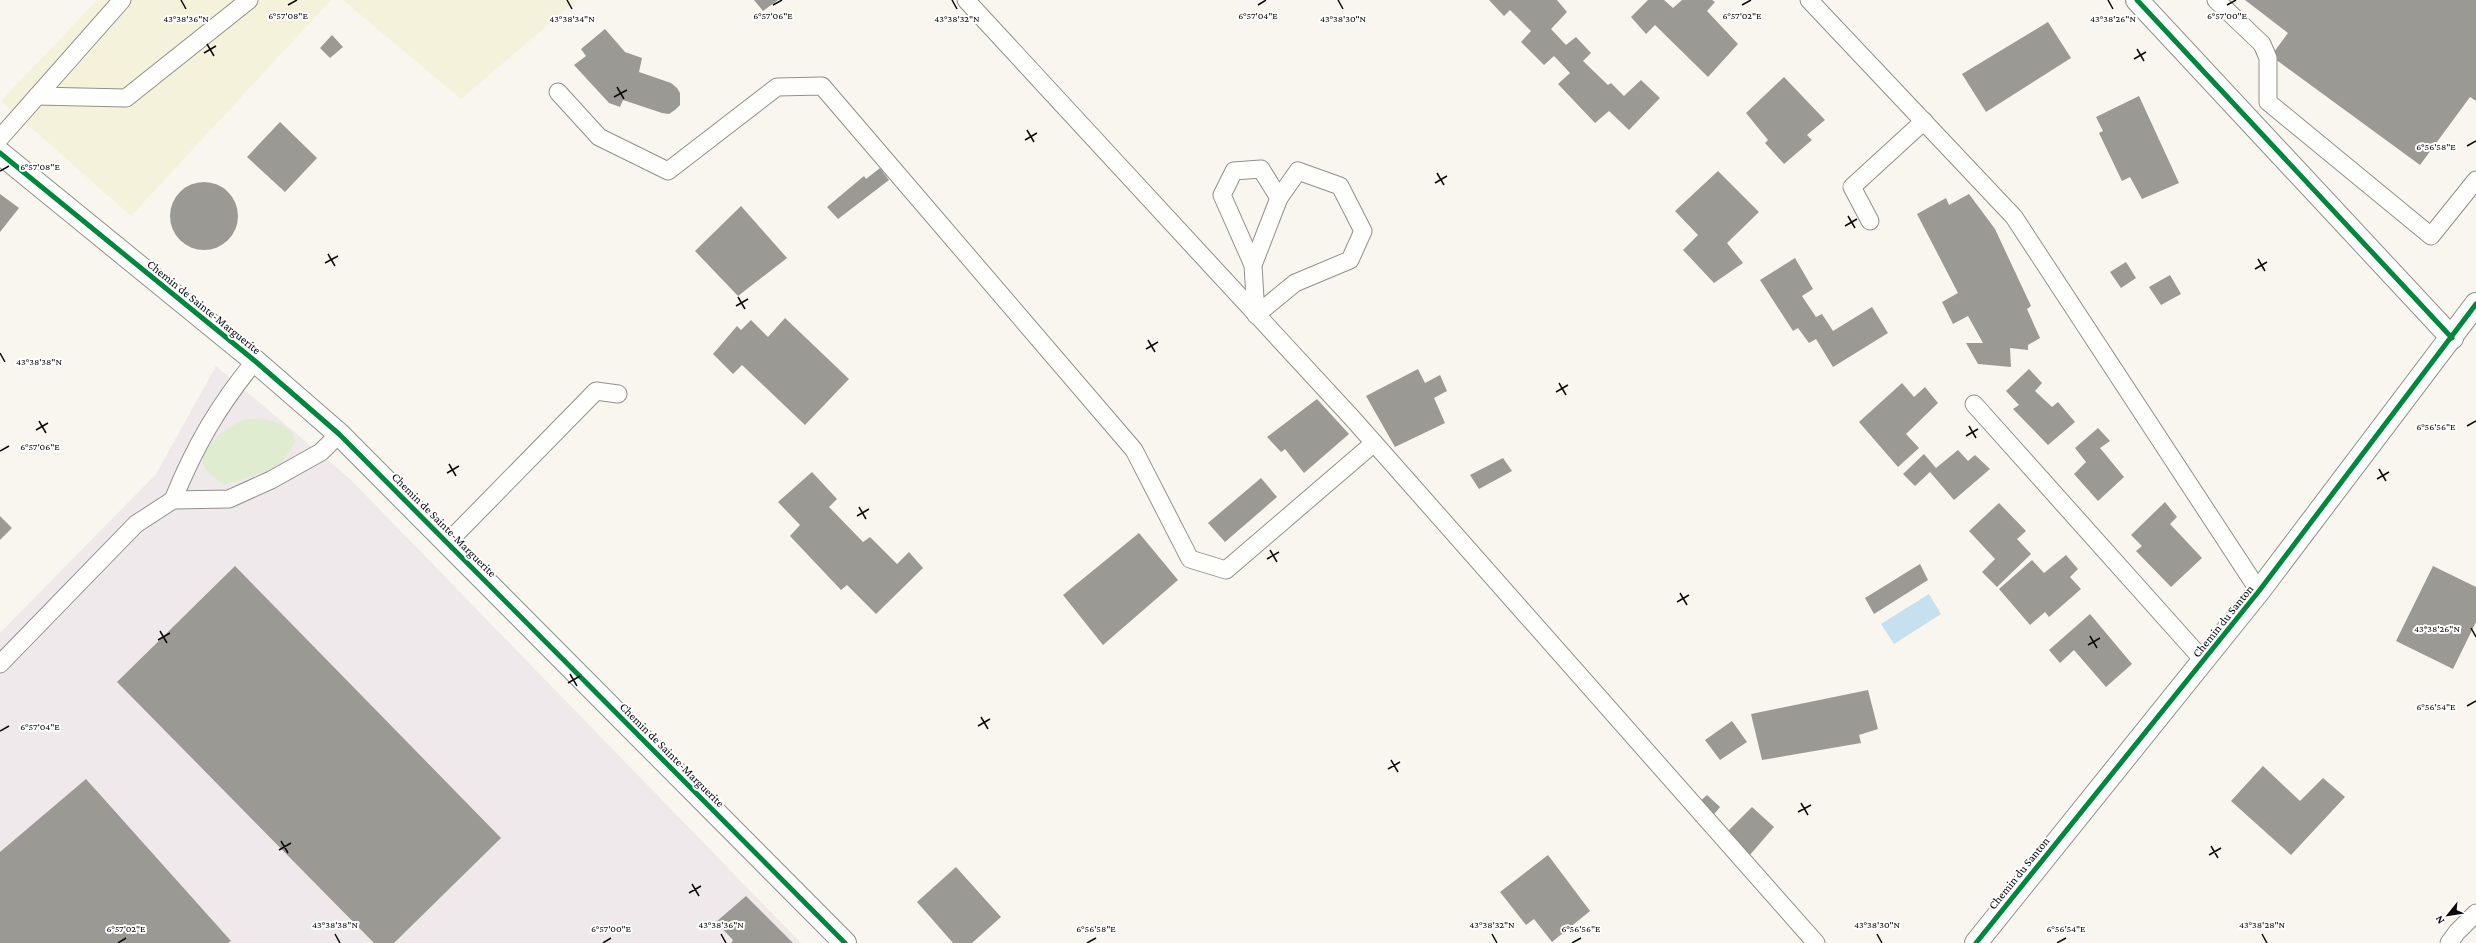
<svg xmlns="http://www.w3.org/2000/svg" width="2476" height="943" font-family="'Crimson Pro',serif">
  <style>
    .industrial { fill: #efe9eb }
    .farmland { fill: #f4f2db }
    .green { fill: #e0ecd0 }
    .water { fill: #c7e0ef }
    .building { fill: #9b9994 }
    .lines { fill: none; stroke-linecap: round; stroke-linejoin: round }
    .service-casing { stroke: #91908d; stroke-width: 19 }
    .minor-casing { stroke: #91908d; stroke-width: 24 }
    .tertiary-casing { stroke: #91908d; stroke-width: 24 }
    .service { stroke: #fefefc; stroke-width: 17 }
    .minor { stroke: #fefefc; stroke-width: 22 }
    .tertiary { stroke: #fefefc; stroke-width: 22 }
    .cycleway-casing { stroke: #fff; stroke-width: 8 }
    .cycleway { stroke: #00873e; stroke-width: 5 }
    .ticks { fill: none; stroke: #0a0a0a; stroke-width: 1.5 }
    .labels { text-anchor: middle; stroke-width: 4; stroke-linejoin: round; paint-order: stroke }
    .street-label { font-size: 12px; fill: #0a0a0a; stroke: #fff }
    .ticks-label { font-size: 10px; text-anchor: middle; fill: #0a0a0a; stroke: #fff; stroke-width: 4; stroke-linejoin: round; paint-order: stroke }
  </style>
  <rect width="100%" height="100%" fill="#f8f6ee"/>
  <path class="industrial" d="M216 366 350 479 801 943H0V633L156 474Z"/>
  <g class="farmland">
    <path d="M97 0H331L131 216 1 101Z"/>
    <path d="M343 0H577L461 99Z"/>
  </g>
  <path class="green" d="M260 418C275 422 291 425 296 441L283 461 269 470 225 485C216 479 206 473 203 463 199 448 229 426 241 421 247 419 254 419 260 418Z"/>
  <path class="water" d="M1929 594 1941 614 1894 644 1881 624Z"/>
  <g class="building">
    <path d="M754 0H778L763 11Z"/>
    <path d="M1489 0H1557L1567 12 1551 29 1566 45 1576 37 1591 53 1583 61 1608 85 1611 83 1624 96 1641 80 1660 98 1629 130 1609 111 1595 123 1558 84 1570 73 1554 56 1544 65 1521 42 1531 31 1510 10 1504 16Z"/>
    <path d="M1648 0H1664L1673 8 1682 0H1712L1715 2 1707 11 1738 44 1708 77 1655 25 1646 34 1631 17Z"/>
    <path d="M2245 0H2476V101L2470 97 2420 165 2271 56 2288 33Z"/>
    <path d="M2048 22 2071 58 1986 112 1962 74Z"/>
    <path d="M605 29 625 52 642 58 639 72 671 83 677 88 680 93V105L675 110 669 114 662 113 623 100 620 107 609 103 574 65 586 56 581 49Z"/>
    <path d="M332 35 343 47 330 58 320 48Z"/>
    <path d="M1784 77 1825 120 1807 135 1812 140 1784 164 1765 143 1768 140 1746 113Z"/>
    <path d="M2139 96 2179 183 2142 199 2130 177 2122 181 2099 133 2103 131 2096 117Z"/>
    <path d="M280 122 317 158 285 192 247 157Z"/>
    <path d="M880 168 889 180 838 219 827 207 864 176 866 179Z"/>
    <path d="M1718 171 1759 212 1727 243 1743 263 1714 283 1683 250 1698 235 1675 211Z"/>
    <circle cx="204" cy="216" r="34"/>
    <path d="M0 194 19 208 0 232Z"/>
    <path d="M1969 194 1995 229 2031 306 2027 309 2040 338 2028 345V350L2010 348 2011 367 1978 364 1966 343H1983L1968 316 1953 324 1942 302 1958 293 1917 214 1946 198 1949 205Z"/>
    <path d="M741 206 787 258 738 296 695 251Z"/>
    <path d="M1795 258 1813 289 1802 296 1816 317 1822 314 1833 331 1872 307 1888 333 1833 367 1816 339 1809 343 1798 328 1793 331 1760 280Z"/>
    <path d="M2126 262 2136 278 2121 288 2110 272Z"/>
    <path d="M2170 275 2181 294 2161 305 2149 287Z"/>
    <path d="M785 318 849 379 805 425 742 365 733 374 713 354 737 326 741 330 751 320 768 337Z"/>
    <path d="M1418 369 1425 383 1440 375 1447 391 1434 398 1445 423 1395 447 1366 396Z"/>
    <path d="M2029 369 2042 383 2035 391 2052 407 2058 402 2075 422 2048 445 2013 409 2019 405 2006 391Z"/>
    <path d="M1902 383 1914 397 1925 387 1938 403 1906 434 1919 448 1898 467 1859 422Z"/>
    <path d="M1317 399 1349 434 1304 473 1285 449 1281 452 1267 437Z"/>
    <path d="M2098 428 2110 441 2100 448 2124 477 2098 501 2074 474 2086 462 2075 448Z"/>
    <path d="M1958 450 1968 461 1975 455 1990 469 1954 500 1930 472 1915 486 1903 474 1924 454 1936 468Z"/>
    <path d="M1503 458 1512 471 1479 489 1470 475Z"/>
    <path d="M812 472 837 499 829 507 863 542 870 537 897 564 909 552 923 568 876 614 847 585 841 590 790 536 800 525 778 502Z"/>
    <path d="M1261 478 1277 497 1225 542 1208 523Z"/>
    <path d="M2165 502 2177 517 2170 524 2202 558 2171 587 2136 551 2142 546 2131 535Z"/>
    <path d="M1999 503 2026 531 2017 539 2031 554 1997 587 1982 572 1995 559 1969 531Z"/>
    <path d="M0 516 12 528 0 540Z"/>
    <path d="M1139 533 1178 580 1103 645 1063 595Z"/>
    <path d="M2066 555 2078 569 2070 577 2081 589 2049 617 2045 612 2030 625 1999 589 2032 560 2044 573Z"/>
    <path d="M1920 564 1928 580 1874 614 1865 598Z"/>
    <path d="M235 566 501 838 394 943H374L117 682Z"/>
    <path d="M2433 566 2476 587V622L2453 669 2396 641Z"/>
    <path d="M2090 614 2132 664 2106 687 2074 650 2060 663 2049 650Z"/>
    <path d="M1868 690 1878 729 1859 735 1861 743 1762 760 1751 714Z"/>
    <path d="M1732 721 1747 742 1720 760 1705 740Z"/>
    <path d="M2263 766 2300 801 2323 778 2345 797 2291 855 2231 801Z"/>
    <path d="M86 779 231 941 228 943H0V852Z"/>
    <path d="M1707 795 1720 807 1711 818 1697 804Z"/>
    <path d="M1752 807 1774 827 1749 856 1725 834Z"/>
    <path d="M1548 855 1590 911 1552 942 1534 919 1526 925 1500 892Z"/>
    <path d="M956 867 1001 917 972 943H953L917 902Z"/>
    <path d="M746 896 793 943H731L733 940 716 922Z"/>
  </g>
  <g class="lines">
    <defs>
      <g id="service">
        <path d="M966 0 1353 419 1816 943"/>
        <path d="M1809 0 2014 217 2259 591"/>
        <path d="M2216 0 2262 44 2268 58V102L2431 236 2476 180"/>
        <path d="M558 92 599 137 668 171 777 87 822 86 1134 450 1190 559 1226 570 1374 443"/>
        <path d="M37 96 126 98 249 0"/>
        <path d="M0 138 122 0"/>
        <path d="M1298 171 1340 186 1363 231 1350 260 1295 283 1256 315 1253 265 1279 198Z"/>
        <path d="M1870 221 1852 187 1924 121"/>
        <path d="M1253 265 1222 195 1234 171 1261 169 1279 198"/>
        <path d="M1974 404 2203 660"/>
        <path d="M173 500C195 446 218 406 255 361"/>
        <path d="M448 542 596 391 618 394"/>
        <path d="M0 664 136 524 173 500 229 499 271 480 321 452 339 434"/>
        <path d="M2449 943 2457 932 2476 913"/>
      </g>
      <path id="minor" d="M2137 0 2452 338"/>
      <g id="tertiary">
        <path d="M0 153 255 361 339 434 845 943"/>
        <path d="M1976 943 2259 591 2476 304"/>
      </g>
    </defs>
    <use href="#service" class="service-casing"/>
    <use href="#minor" class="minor-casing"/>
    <use href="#tertiary" class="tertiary-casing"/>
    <use href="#service" class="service"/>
    <use href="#minor" class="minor"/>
    <use href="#tertiary" class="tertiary"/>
    <defs>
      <g id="cycleway">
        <path d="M2137 0 2452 338"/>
        <path d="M0 153 255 361 339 434 845 943"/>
        <path d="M1976 943 2259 591 2476 304"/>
      </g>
    </defs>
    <use href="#cycleway" class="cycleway-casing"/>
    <use href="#cycleway" class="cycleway"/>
  </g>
  <path class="ticks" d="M181 0 186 9M567 0 572 9M952 0 957 9M1338 0 1343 9M2108 0 2113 9M288 5 297 0M773 5 782 0M1258 5 1266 0M1742 5 1751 0M2227 5 2236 0M207 44 214 56M2137 49 2144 61M204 53 216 46M2134 59 2146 52M617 87 624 99M614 97 627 90M1027 130 1034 142M1025 140 1037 133M2467 146 2476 141M0 171 9 166M1437 173 1444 185M1435 183 1447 176M1848 216 1855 228M1845 226 1857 219M328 254 335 266M2258 259 2265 271M325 263 338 256M2255 269 2267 262M738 297 745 309M736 306 748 299M1148 340 1155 352M1146 349 1158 342M0 353 5 362M1559 383 1566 395M1556 392 1568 385M39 421 46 433M1969 426 1976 438M2467 426 2476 421M36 430 48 423M1966 436 1978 429M0 451 9 446M449 464 456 476M2379 469 2386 481M447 473 459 466M2377 479 2389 472M859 507 866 519M857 516 869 509M1270 550 1277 562M1267 559 1279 552M1680 593 1687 605M1677 602 1689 595M2471 628 2476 637M160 631 167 643M2090 636 2097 648M158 640 170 633M2088 645 2100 638M570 674 577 686M568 683 580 676M2467 706 2476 701M981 717 988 729M978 726 990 719M0 731 9 726M1391 760 1398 772M1388 769 1400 762M1801 803 1808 815M1798 812 1811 805M281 841 288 853M2211 846 2218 858M279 850 291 843M2209 855 2221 848M692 884 699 896M689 893 701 886M335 934 340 943M721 934 726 943M1492 934 1497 943M1877 934 1882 943M2262 934 2267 943M118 943 126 938M603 943 611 938M1087 943 1096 938M1572 943 1581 938M2057 943 2066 938"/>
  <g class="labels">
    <g class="street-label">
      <text transform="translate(204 307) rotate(39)" y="4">Chemin de Sainte-Marguerite</text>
      <text transform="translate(444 525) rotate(45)" y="4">Chemin de Sainte-Marguerite</text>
      <text transform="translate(2223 621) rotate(-51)" y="4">Chemin du Santon</text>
      <text transform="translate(672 755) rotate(45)" y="4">Chemin de Sainte-Marguerite</text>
      <text transform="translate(2019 873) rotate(-51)" y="4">Chemin du Santon</text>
    </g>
  </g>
  <g class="ticks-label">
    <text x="288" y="19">6°57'08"E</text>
    <text x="1258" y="19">6°57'04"E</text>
    <text x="2227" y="19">6°57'00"E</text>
    <text x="773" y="19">6°57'06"E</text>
    <text x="1742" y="19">6°57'02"E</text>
    <text x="186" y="22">43°38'36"N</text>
    <text x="572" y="22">43°38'34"N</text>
    <text x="957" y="22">43°38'32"N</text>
    <text x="1343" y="22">43°38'30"N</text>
    <text x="2113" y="22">43°38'26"N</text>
    <text x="2436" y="150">6°56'58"E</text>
    <text x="40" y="170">6°57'08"E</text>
    <text x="39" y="365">43°38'38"N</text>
    <text x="2436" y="430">6°56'56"E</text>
    <text x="40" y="450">6°57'06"E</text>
    <text x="2437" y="632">43°38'26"N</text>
    <text x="2436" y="710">6°56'54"E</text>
    <text x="40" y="730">6°57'04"E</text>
    <text x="335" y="928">43°38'38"N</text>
    <text x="721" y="928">43°38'36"N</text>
    <text x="1492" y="928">43°38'32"N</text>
    <text x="1877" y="928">43°38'30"N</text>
    <text x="2262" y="928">43°38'28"N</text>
    <text x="126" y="932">6°57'02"E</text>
    <text x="611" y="932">6°57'00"E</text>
    <text x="1096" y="932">6°56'58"E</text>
    <text x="1581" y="932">6°56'56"E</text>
    <text x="2066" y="932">6°56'54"E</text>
  </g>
  <g transform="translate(2448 915) rotate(240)" stroke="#ffffff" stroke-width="3" paint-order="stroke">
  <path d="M0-3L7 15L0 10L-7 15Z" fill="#0a0a0a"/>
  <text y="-6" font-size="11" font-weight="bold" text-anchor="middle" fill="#0a0a0a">N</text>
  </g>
</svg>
